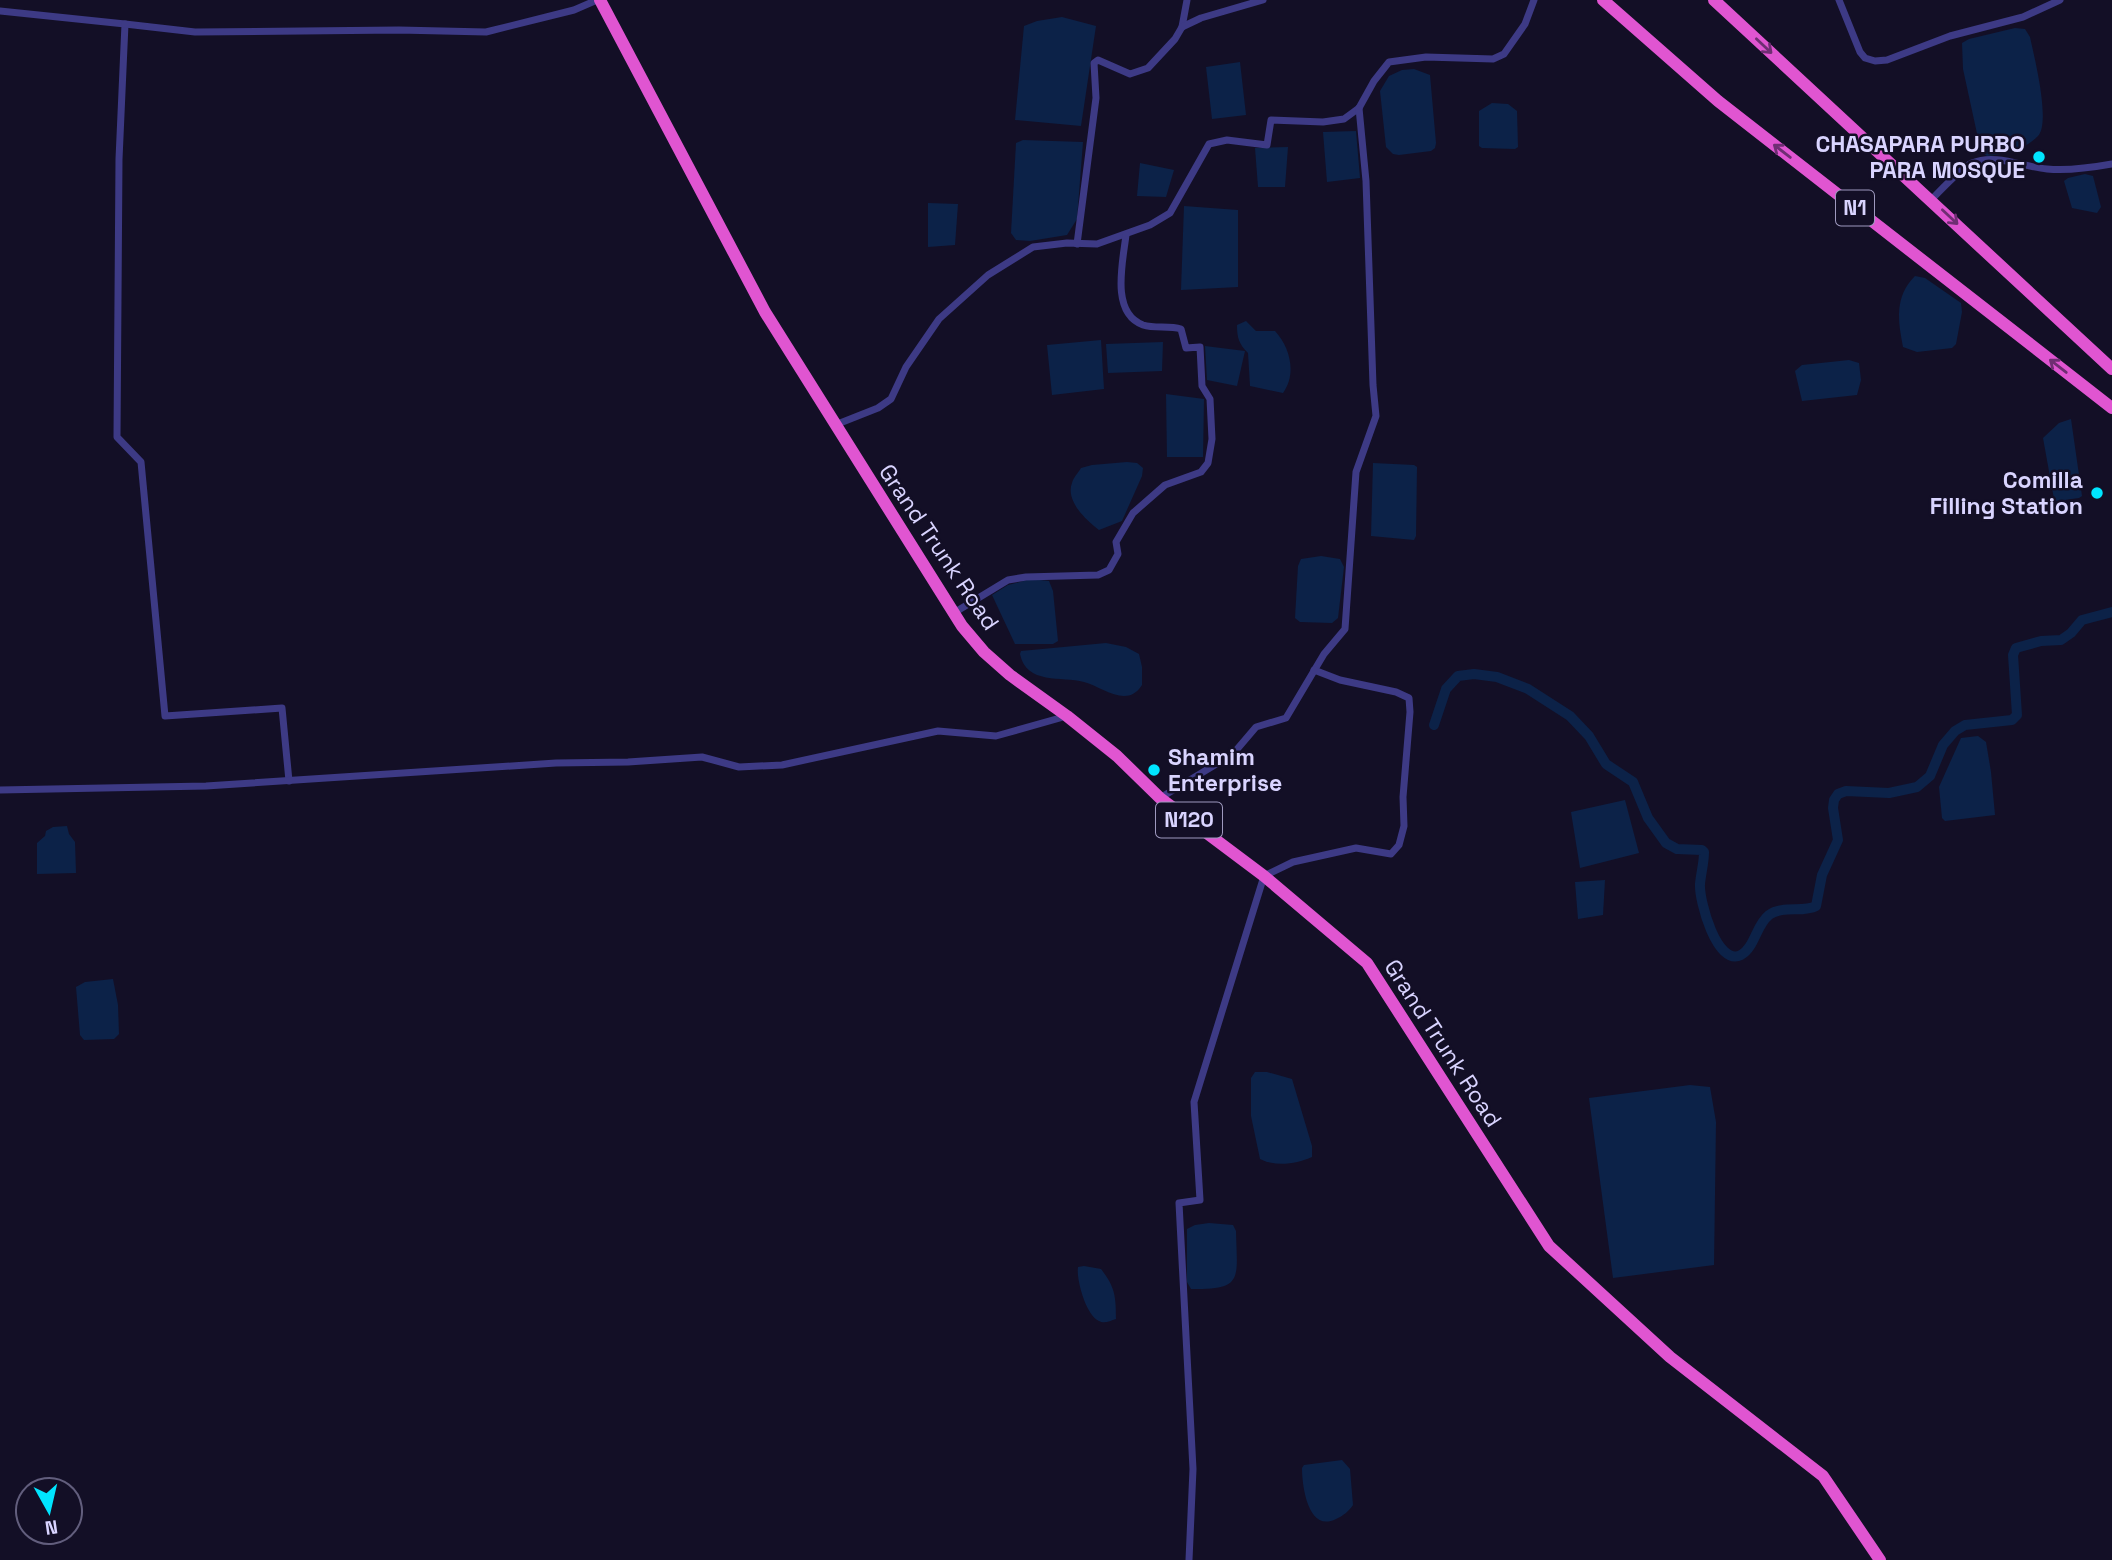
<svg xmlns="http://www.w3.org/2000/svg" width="2112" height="1560" font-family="'Space Grotesk',sans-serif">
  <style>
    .water { fill: #0c2248 }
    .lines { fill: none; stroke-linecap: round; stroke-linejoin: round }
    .canal { stroke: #0c2248; stroke-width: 10 }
    .minor { stroke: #3d3a85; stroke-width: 7 }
    .trunk { stroke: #e055d1; stroke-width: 12 }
    .oneway { stroke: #6f2e73 }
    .poi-dot { fill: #00e5ff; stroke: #130f26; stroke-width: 2.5 }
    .labels { text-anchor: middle; stroke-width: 5; stroke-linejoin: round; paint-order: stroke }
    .shield { fill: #130f26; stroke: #9e99be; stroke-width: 2 }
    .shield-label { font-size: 21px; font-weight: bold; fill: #d9d4ff }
    .poi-label { font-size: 23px; font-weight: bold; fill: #d9d4ff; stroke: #130f26; text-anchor: end }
    .street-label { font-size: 23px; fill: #d9d4ff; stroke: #130f26 }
  </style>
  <rect width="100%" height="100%" fill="#130f26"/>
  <g class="water">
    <path d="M1062 17 1096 26 1081 126 1015 120 1024 26 1037 21Z"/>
    <path d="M2015 28 2025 29 2030 37C2034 56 2051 122 2038 136 2024 150 2006 154 1987 156L1981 152 1963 69 1962 43 1969 39Z"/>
    <path d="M1240 62 1246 115 1212 119 1206 67Z"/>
    <path d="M1414 69 1430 75 1436 143 1435 148 1431 151 1399 155 1393 154 1386 147 1380 91 1389 76 1402 70Z"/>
    <path d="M1492 103 1508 104 1517 111 1518 147 1515 149 1482 148 1479 146V111Z"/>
    <path d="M1356 131 1360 178 1327 182 1323 132Z"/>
    <path d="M1023 140 1083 142 1077 219 1067 235 1030 241 1016 240 1011 233 1016 143Z"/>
    <path d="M1288 147 1285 187H1258L1255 148Z"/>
    <path d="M1140 163 1174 170 1166 197 1137 196Z"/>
    <path d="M2085 174 2093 176 2101 207 2097 213 2072 208 2064 181 2068 178Z"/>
    <path d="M928 203 958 204 955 245 928 247Z"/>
    <path d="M1184 206 1238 210V287L1181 290Z"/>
    <path d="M1915 276 1925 278 1961 303 1962 312 1956 344 1952 348 1917 352 1903 347C1898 321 1894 297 1915 276Z"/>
    <path d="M1246 321 1256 331H1275C1290 347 1297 374 1283 393L1250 386 1248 353C1239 344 1237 338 1237 325Z"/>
    <path d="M1101 340 1104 389 1052 395 1047 345Z"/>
    <path d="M1163 342 1162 371 1108 373 1106 344Z"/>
    <path d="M1205 346 1245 351 1237 386 1207 380Z"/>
    <path d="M1849 360 1859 363 1861 380 1857 395 1802 401 1795 371 1802 365Z"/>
    <path d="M1166 394 1204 399 1203 457H1167Z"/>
    <path d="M2071 419 2082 496 2079 498 2057 501 2054 499 2043 438 2059 423Z"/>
    <path d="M1127 462 1137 463 1143 468 1142 476 1122 521 1099 530C1087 521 1065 501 1072 483 1073 478 1078 473 1081 468L1092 465Z"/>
    <path d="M1373 463 1414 465 1417 467 1416 536 1414 540 1371 536Z"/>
    <path d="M1321 556 1340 559 1344 567 1338 618 1332 623 1300 622 1295 618 1298 566 1301 559Z"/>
    <path d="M1031 579 1049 581 1053 591 1058 641 1053 644H1015L992 595 1008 585Z"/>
    <path d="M1106 643 1126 647 1139 654 1142 667V685C1127 709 1103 687 1084 682 1062 676 1026 685 1020 654L1021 651Z"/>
    <path d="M1978 736 1986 742 1991 772 1995 815 1945 821 1942 818 1939 787 1961 738Z"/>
    <path d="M1625 800 1639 853 1580 868 1571 812Z"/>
    <path d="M67 826 69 834 75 842 76 873 37 874V843L45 836 46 831 53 827Z"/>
    <path d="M1605 880 1603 915 1578 919 1575 882Z"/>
    <path d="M113 979 118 1005 119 1034 114 1039 84 1040 80 1035 76 987 85 982Z"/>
    <path d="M1255 1072H1267L1292 1079 1312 1146V1157C1296 1164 1276 1167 1260 1159L1251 1116V1078Z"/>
    <path d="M1690 1085 1710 1087 1716 1122 1714 1265 1613 1278 1589 1098Z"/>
    <path d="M1209 1223 1233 1225 1236 1231C1237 1279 1244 1290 1191 1289L1187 1282V1229L1195 1225Z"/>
    <path d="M1084 1266 1101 1269C1115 1287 1116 1296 1116 1319 1110 1321 1104 1324 1099 1321 1086 1316 1076 1279 1078 1267Z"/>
    <path d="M1342 1460 1350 1469 1353 1505C1349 1511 1343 1516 1336 1519 1308 1533 1302 1486 1302 1468L1304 1465Z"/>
  </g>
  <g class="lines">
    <path class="canal" d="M1434 725 1446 689 1458 676 1474 674 1497 677 1528 689 1570 716 1589 736 1606 764 1633 782 1648 818 1666 843 1677 849 1702 850 1704 852C1704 863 1701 873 1700 884 1699 901 1717 967 1741 955 1755 947 1756 925 1769 915 1783 905 1803 913 1816 906L1822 875 1838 840 1833 808 1834 800 1838 794 1846 791 1889 793 1917 787 1930 776 1943 745 1955 731 1965 725 2012 720 2017 715 2013 655 2016 648 2041 641 2061 640 2071 633 2082 620 2112 612"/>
    <g class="minor">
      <path d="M1839 0 1860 52 1865 58 1875 61 1887 60 1950 36 2023 17 2060 0"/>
      <path d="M0 11 125 24 119 159 117 437 141 462 165 716 282 708 289 781"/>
      <path d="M125 24 195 32 399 30 486 32 574 10 597 0"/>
      <path d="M1182 27 1187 0"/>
      <path d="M1931 200C1940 191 1962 167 1972 163 1996 153 2023 167 2047 169 2069 171 2090 168 2112 164"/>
      <path d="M1077 244 1096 98 1094 63 1098 60 1130 74 1148 68 1175 39 1182 27 1201 18 1263 0"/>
      <path d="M835 425 878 408 891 399 906 367 939 319 988 275 1033 247 1067 243 1097 244 1150 225 1170 213 1209 144 1227 140 1267 145 1271 120 1323 122 1344 119 1359 108 1374 81 1389 62 1426 57 1493 59 1504 54 1525 24 1534 0"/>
      <path d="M952 614 1008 580 1026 577 1098 575 1109 570 1118 554 1116 542 1133 513 1165 485 1201 472 1208 463 1212 439 1210 399 1202 386 1200 347 1186 348 1181 329C1169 325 1155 329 1143 325 1110 313 1123 261 1126 235"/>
      <path d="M0 790 206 786 556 763 628 762 702 757 739 767 782 765 938 731 996 736 1067 716"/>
      <path d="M1160 798 1233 754 1256 727 1286 718 1324 654 1345 629 1356 472 1376 416 1373 385 1366 181 1359 108"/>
      <path d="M1189 1560 1193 1469 1179 1203 1200 1200 1194 1102 1264 876 1293 862 1356 848 1391 854 1399 845 1404 826 1403 797 1410 712 1409 698 1396 692 1340 680 1314 670"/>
    </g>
    <g class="trunk">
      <path d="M600 0 765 312 962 626 984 652 1010 675 1067 716 1117 756 1160 798 1264 876 1367 963 1549 1246 1670 1357 1823 1476 1880 1560"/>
      <path d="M1603 0 1718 101 2112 408"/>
      <path d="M1714 0 2112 369"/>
    </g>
  </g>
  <defs><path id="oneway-shaft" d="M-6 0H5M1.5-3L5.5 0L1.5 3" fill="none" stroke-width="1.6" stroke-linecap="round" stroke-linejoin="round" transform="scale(1.75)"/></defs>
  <g class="oneway">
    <use href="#oneway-shaft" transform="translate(1764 46) rotate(43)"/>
    <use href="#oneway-shaft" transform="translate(1782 151) rotate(-142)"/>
    <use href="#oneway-shaft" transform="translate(1950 217) rotate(43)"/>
    <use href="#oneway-shaft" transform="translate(2058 366) rotate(-142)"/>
  </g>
  <g class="poi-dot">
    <circle cx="2039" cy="157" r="7"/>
    <circle cx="2097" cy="493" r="7"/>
    <circle cx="1154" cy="770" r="7"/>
  </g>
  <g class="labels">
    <g class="shield">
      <rect x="1836" y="190.5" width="38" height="35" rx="5"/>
      <rect x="1156" y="802.5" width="66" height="35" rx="5"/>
    </g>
    <g class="shield-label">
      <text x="1855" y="215">N1</text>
      <text x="1189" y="827">N120</text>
    </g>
    <g class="poi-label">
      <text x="2025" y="152">CHASAPARA PURBO<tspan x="2025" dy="26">PARA MOSQUE</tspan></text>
      <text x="2083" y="488">Comilla<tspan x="2083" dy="26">Filling Station</tspan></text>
      <text x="1168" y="765" text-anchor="start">Shamim<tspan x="1168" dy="26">Enterprise</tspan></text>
    </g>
    <g class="street-label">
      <text transform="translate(939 547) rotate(56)" y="8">Grand Trunk Road</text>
      <text transform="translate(1443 1043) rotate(57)" y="8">Grand Trunk Road</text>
    </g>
  </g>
  <g transform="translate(49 1511) rotate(172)"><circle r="33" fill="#130f26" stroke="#625e7d" stroke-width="2"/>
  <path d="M0-5L12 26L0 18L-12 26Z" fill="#00e5ff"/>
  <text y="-10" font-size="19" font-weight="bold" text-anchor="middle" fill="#d9d4ff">N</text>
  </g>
</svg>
